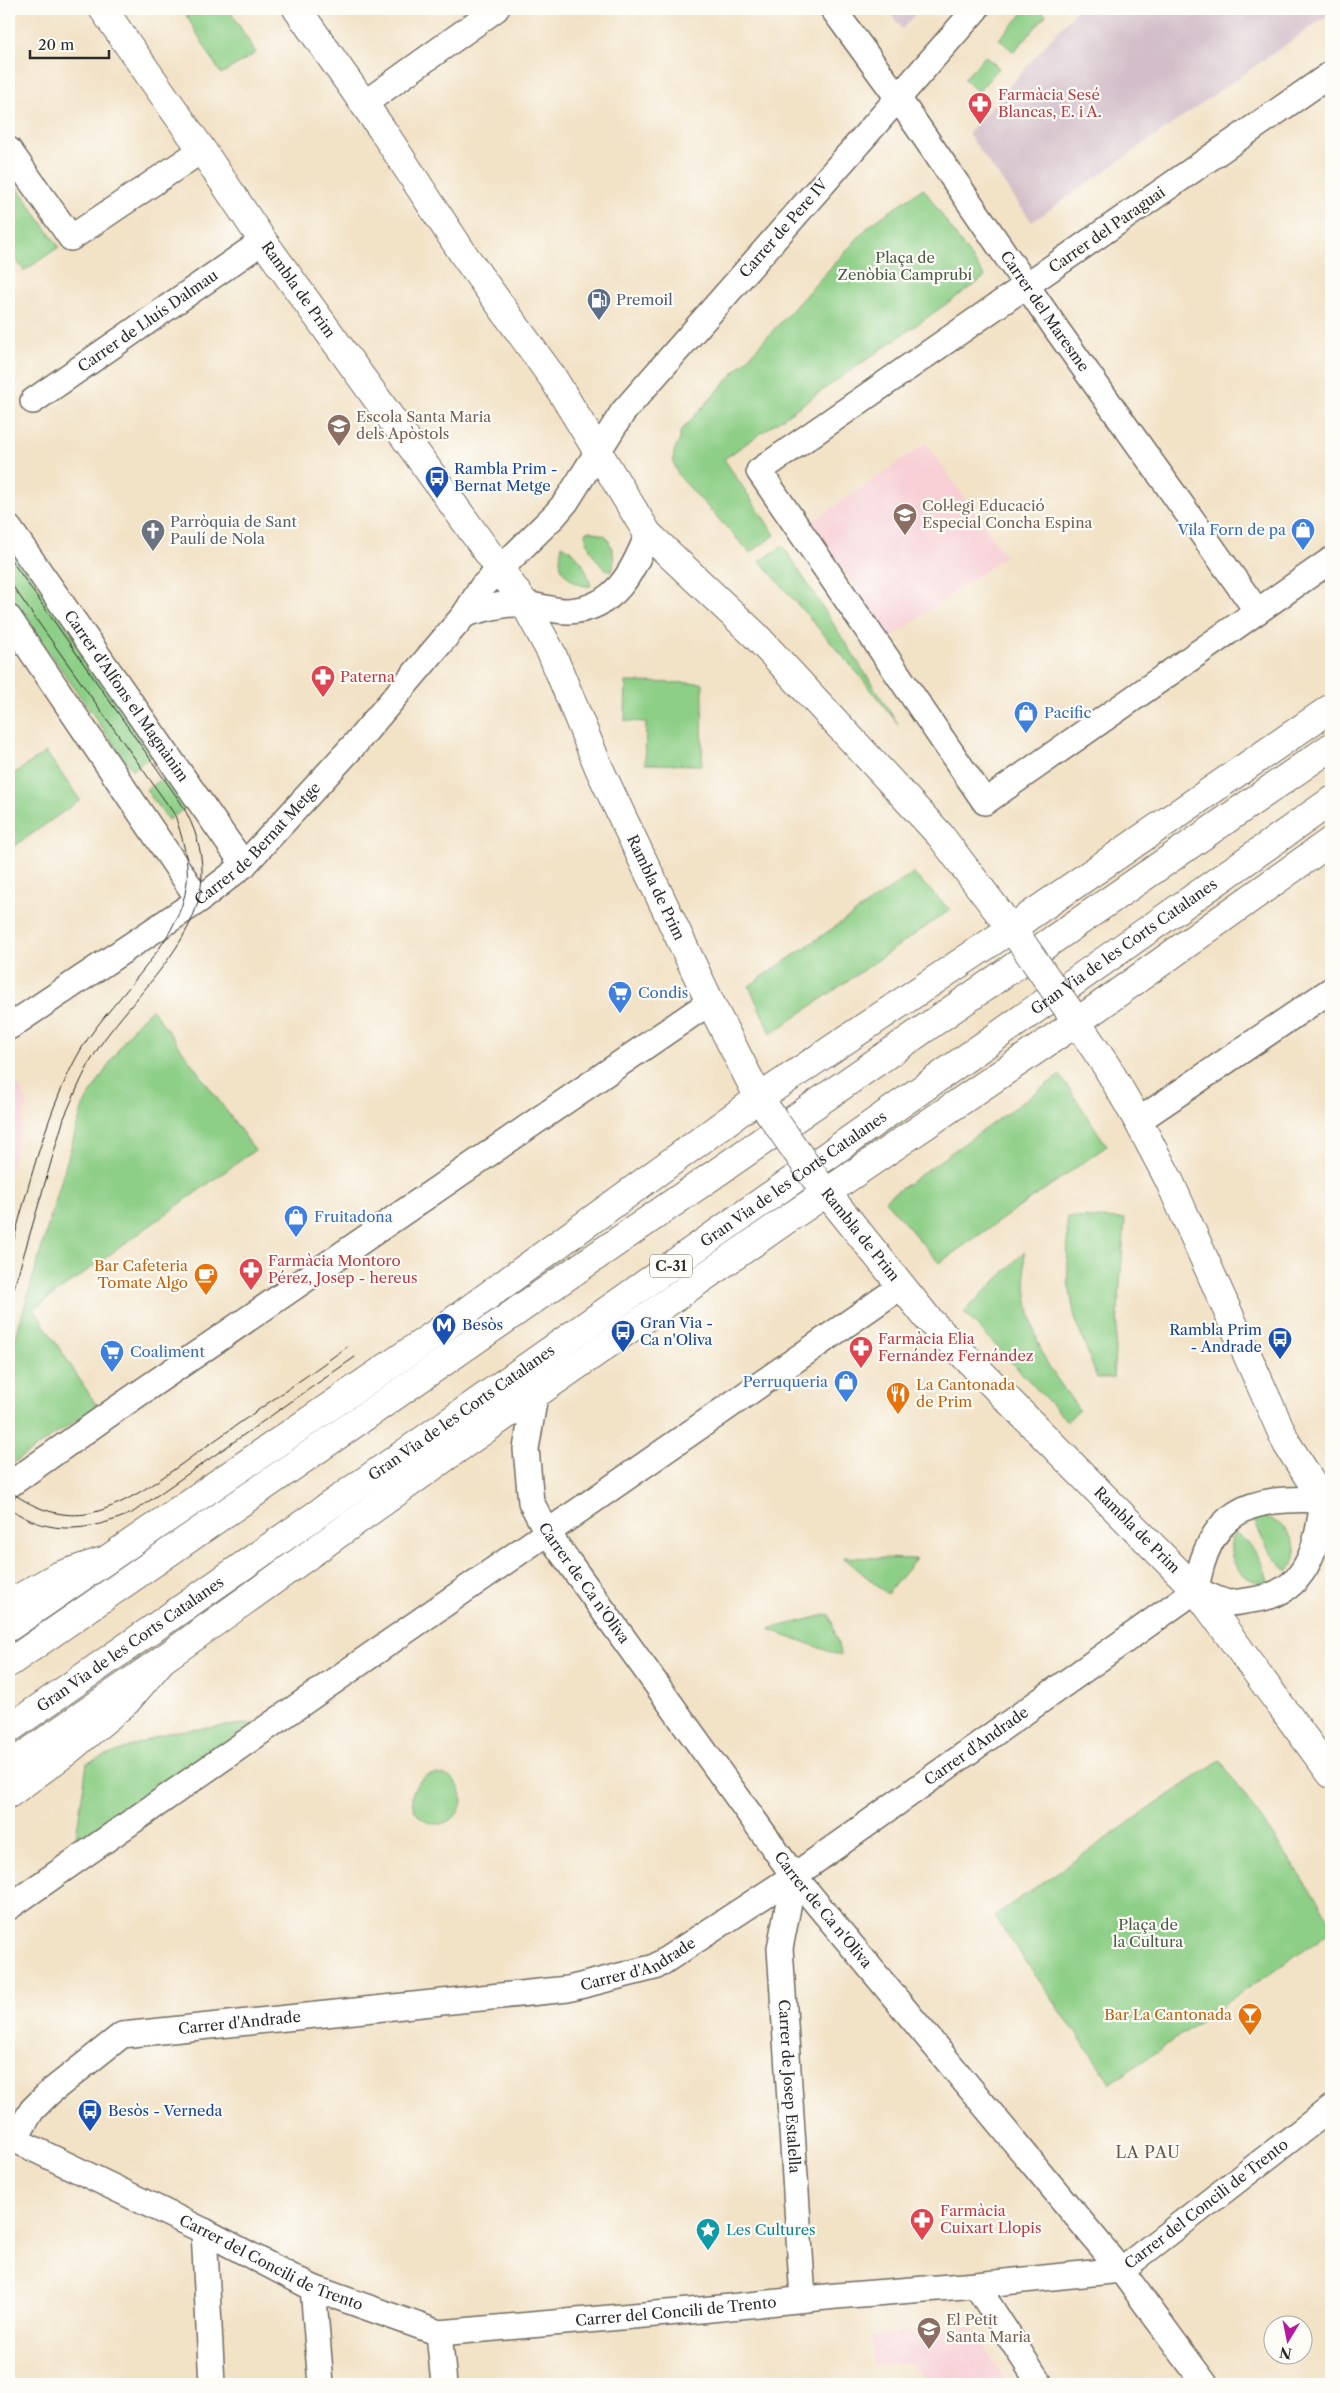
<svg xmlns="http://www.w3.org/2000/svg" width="1340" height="2393" font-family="'Libre Caslon Text',serif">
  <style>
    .built { fill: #f7cfd5 }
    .industrial { fill: #d2bdc8 }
    .green { fill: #8ecf87; stroke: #5c7d59 }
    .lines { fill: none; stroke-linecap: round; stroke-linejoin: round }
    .street-casing { stroke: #716b61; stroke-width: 28 }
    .secondary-casing { stroke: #716b61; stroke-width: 30 }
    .primary-casing { stroke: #716b61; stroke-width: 30 }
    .highway-casing { stroke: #716b61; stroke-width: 30 }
    .street { stroke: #fff; stroke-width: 25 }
    .secondary { stroke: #fff; stroke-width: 28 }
    .primary { stroke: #fff; stroke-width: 28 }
    .highway { stroke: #fff; stroke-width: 28 }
    .tram { stroke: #2b2b2b; stroke-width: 1 }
    .secondary-bridge-casing { stroke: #716b61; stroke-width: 30; stroke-linecap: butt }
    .secondary-bridge { stroke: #fff; stroke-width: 28 }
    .labels { text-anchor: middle; stroke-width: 4.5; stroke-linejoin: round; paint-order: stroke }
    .shield { fill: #fdfcf7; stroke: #6a6a68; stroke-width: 1 }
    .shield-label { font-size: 14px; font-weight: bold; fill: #2b2b2b }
    .health-label { font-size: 15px; fill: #be3a42; stroke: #fdfcf7; text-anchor: start }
    .street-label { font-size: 15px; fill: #2b2b2b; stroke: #fdfcf7 }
    .park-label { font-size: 15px; fill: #495c47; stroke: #fdfcf7 }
    .service-label { font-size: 15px; fill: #4e5e75; stroke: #fdfcf7; text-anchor: start }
    .education-label { font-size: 15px; fill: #785e54; stroke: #fdfcf7; text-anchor: start }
    .transit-label { font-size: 15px; fill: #164399; stroke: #fdfcf7; text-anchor: start }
    .worship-label { font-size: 15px; fill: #5b616d; stroke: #fdfcf7; text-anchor: start }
    .shop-label { font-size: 15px; fill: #366cbe; stroke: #fdfcf7; text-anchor: start }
    .food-label { font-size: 15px; fill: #c56008; stroke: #fdfcf7; text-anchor: end }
    .culture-label { font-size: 15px; fill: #0d838f; stroke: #fdfcf7; text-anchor: start }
    .neighbourhood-label { font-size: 16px; letter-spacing: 1px; fill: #6c564c; stroke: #fdfcf7 }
  </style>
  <rect width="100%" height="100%" fill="#fdfcf7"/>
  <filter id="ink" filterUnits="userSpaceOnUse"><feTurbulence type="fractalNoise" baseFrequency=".02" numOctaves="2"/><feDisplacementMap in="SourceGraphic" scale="10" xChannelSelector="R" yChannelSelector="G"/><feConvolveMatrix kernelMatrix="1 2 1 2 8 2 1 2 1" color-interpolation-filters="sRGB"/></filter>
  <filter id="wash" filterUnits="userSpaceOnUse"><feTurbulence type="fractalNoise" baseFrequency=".0096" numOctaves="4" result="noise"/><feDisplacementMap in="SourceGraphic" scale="20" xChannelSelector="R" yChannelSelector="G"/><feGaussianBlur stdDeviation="1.12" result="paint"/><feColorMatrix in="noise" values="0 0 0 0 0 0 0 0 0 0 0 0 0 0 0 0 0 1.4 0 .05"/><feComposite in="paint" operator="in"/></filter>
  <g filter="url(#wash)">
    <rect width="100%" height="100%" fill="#f2e2c6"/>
    <g class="built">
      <path d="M926 443 1005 556 890 639 885 628 811 523Z"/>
      <path d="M12 1077 28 1102 9 1175V1079Z"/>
      <path d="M970 2327 1009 2384H927L911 2363 873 2366 871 2336Z"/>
    </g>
    <g class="industrial">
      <path d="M887 9H920L902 29Z"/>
      <path d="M1077 9H1331V13L1032 222 968 134Z"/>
    </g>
    <g class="green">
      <path d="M197 9H229L256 53 221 74 186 15Z"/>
      <path d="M1027 9H1038L1046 15 1014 52 999 39Z"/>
      <path d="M985 56 999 68 978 92 964 79Z"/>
      <path d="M9 175 59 247 24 271 9 249Z"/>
      <path d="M923 188 985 277 724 459 775 535 750 553 679 476C672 463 671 452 680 440V432L869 226Z"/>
      <path d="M590 531 606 536C613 548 616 558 612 572 598 567 586 546 585 532Z"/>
      <path d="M9 544 156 753 132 770 9 595Z"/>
      <path d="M562 545C579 554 586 567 591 586 579 588 564 577 561 566 559 560 561 551 562 545Z"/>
      <path d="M783 546 898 724 860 676 760 561Z"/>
      <path d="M626 682 703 683 702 765 645 764 646 722 625 721Z"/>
      <path d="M46 752 80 800 9 850V777Z"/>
      <path d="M171 773 192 804 168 820 146 790Z"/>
      <path d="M913 873 950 910 771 1034 749 986Z"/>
      <path d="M152 1009 255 1150 34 1309 97 1406 12 1464 9 1461V1360L83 1106 121 1045 135 1025Z"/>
      <path d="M1060 1075 1107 1146 939 1263 885 1200Z"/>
      <path d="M1067 1217 1125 1219 1113 1378H1097L1075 1318 1068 1281Z"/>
      <path d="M1024 1252C1025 1291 1030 1334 1050 1368 1059 1383 1070 1396 1079 1410L1067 1421 964 1312Z"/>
      <path d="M1262 1516C1286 1521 1307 1550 1288 1572 1271 1558 1261 1538 1253 1518Z"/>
      <path d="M1234 1532C1252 1543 1265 1562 1268 1583 1241 1584 1223 1557 1234 1532Z"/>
      <path d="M843 1557 916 1559 887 1594Z"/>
      <path d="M830 1614 841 1656 769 1629Z"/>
      <path d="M255 1723 74 1850 87 1763 169 1732Z"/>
      <path d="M1220 1760 1331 1920V1931L1111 2083 994 1916Z"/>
      <circle cx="437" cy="1799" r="25"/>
    </g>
  </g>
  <g filter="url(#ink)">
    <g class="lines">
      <defs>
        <g id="street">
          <path id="s1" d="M833 9 898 98 1057 330 1257 611"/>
          <path d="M1331 74 759 471 985 802 1331 560"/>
          <path d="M361 100 372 98 496 9"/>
          <path d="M9 150 71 238 202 150"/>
          <path id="s2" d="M33 401 263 241"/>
          <path id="s3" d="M9 528 244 865"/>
          <path d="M465 614C484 609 506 602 526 604 540 606 553 611 568 611 615 609 633 572 648 534"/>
          <path d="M9 618 199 900"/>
          <path id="s4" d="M9 1027 199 900 244 865 355 744 465 614 482 587 555 515 566 502 623 412 976 9"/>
          <path d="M1138 1121 1331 990"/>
          <path id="s5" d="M535 1396 526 1449 531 1502 547 1532 794 1876 1121 2270 1205 2384"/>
          <path d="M9 1485 115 1410 710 1002"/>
          <path d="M1196 1590C1206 1594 1218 1601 1229 1603 1236 1603 1245 1601 1252 1600 1308 1593 1317 1548 1323 1500"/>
          <path d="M1196 1590C1209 1510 1248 1496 1323 1500"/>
          <path id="s6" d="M794 1876 780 1948 803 2299"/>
          <path d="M9 1907 900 1287"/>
          <path id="s7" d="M9 2137 204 2231 313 2288 439 2333 701 2310 836 2296 976 2285 1121 2270 1331 2108"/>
          <path id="s8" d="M15 2139 32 2110 49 2093 122 2035 568 1989 655 1967 794 1876 1196 1590"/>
          <path d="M204 2231 212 2384"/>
          <path d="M976 2285 1040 2384"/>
          <path d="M313 2288 321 2384"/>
          <path d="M439 2333 444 2384"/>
        </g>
        <g id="secondary">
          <path id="s9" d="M103 9 202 150 263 241 525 604 552 654 599 768 710 1002 759 1098 771 1115"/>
          <path d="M297 9 381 128 464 255 553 378 648 534 756 636 940 835 1022 943"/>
          <path d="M1068 1009 1107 1067 1138 1121 1169 1180 1287 1444 1331 1512"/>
          <path id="s10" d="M817 1181 929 1320 1196 1590 1331 1774"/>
        </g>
        <g id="primary">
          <path d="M9 1627 438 1332 759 1098 993 941 1331 708"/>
          <path d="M9 1766 162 1660 447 1456 786 1220 1077 1022 1331 841"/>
        </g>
        <g id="highway">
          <path d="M9 1604 58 1576 100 1562"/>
          <path d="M9 1663 1331 747"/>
          <path id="s11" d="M9 1729 412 1448 1331 801"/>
          <path d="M9 1794 65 1753 127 1701 162 1660"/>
        </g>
      </defs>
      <use href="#street" class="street-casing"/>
      <use href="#secondary" class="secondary-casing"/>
      <use href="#primary" class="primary-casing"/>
      <use href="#highway" class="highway-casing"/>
      <use href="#street" class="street"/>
      <use href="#secondary" class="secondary"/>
      <use href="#primary" class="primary"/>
      <use href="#highway" class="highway"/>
      <g class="tram">
        <path d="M9 557 181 803C240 903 162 963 106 1037 88 1061 76 1091 64 1118L9 1305"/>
        <path d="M9 581 175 815C182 837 189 859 187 882 180 949 105 1002 75 1060 44 1120 27 1192 9 1257"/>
        <path d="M9 1490C30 1507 58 1518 86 1514 131 1506 177 1466 214 1441 258 1410 303 1379 347 1347"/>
        <path d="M9 1508C49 1537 89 1531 132 1513L355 1357"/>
      </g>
      <defs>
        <g id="secondary-bridge">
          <path d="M1022 943 1068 1009"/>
          <path d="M771 1115 817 1181"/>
        </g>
      </defs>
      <use href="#secondary-bridge" class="secondary-bridge-casing"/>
      <use href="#secondary-bridge" class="secondary-bridge"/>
    </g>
  </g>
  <defs>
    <symbol id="pharmacy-pin" viewBox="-11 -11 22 30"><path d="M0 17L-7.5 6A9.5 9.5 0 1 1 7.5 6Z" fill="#e0444e" stroke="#fdfcf7"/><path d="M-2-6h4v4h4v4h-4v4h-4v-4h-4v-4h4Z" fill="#fff"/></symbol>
    <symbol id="fuel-pin" viewBox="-11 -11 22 30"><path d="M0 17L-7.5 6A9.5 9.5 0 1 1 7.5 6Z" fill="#5c6f8a" stroke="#fdfcf7"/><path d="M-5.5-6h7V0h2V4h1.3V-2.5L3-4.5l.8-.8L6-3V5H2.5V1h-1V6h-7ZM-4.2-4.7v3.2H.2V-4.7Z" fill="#fff"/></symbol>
    <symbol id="school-pin" viewBox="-11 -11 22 30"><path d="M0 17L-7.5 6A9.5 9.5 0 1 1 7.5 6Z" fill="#8d6e63" stroke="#fdfcf7"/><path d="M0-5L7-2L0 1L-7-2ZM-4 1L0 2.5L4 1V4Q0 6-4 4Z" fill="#fff"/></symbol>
    <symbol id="bus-pin" viewBox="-11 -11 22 30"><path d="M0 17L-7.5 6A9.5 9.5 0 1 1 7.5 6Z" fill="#1a4fb4" stroke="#fdfcf7"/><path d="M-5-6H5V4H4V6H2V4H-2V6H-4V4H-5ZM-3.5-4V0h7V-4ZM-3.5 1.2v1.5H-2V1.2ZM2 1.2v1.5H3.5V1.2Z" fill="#fff"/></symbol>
    <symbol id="shop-pin" viewBox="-11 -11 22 30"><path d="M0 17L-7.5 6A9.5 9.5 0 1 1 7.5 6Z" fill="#3f7fe0" stroke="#fdfcf7"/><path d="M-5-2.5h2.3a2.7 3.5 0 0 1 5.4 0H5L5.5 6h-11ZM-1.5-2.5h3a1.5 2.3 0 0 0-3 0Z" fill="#fff"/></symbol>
    <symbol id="church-pin" viewBox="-11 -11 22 30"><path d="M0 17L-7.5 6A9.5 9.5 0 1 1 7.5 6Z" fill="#6b7280" stroke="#fdfcf7"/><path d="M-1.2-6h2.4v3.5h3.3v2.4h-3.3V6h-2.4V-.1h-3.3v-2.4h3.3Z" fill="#fff"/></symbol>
    <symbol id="supermarket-pin" viewBox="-11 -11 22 30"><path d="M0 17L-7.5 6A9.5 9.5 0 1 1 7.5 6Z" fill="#3f7fe0" stroke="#fdfcf7"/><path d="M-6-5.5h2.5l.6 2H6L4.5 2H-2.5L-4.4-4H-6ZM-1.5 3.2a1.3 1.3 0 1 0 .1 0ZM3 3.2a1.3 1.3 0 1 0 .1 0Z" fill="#fff"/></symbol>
    <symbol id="cafe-pin" viewBox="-11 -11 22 30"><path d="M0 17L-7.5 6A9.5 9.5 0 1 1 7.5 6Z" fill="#e8710a" stroke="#fdfcf7"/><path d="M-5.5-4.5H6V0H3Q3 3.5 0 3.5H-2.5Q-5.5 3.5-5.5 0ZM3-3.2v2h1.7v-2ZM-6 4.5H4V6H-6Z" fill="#fff"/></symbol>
    <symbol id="metro-pin" viewBox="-11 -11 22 30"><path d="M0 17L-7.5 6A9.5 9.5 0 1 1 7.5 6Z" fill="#1a4fb4" stroke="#fdfcf7"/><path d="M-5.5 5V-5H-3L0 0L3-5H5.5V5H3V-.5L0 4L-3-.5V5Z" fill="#fff"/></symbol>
    <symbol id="restaurant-pin" viewBox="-11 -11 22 30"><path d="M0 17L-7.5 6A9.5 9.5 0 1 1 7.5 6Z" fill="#e8710a" stroke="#fdfcf7"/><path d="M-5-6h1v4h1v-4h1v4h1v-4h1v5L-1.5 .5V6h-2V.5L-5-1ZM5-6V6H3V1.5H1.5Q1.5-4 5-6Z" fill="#fff"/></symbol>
    <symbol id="bar-pin" viewBox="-11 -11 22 30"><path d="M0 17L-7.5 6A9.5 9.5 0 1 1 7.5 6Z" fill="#e8710a" stroke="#fdfcf7"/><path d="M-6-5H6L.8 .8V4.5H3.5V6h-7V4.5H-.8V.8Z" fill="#fff"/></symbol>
    <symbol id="sight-pin" viewBox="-11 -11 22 30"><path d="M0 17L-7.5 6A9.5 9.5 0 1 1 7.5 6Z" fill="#0f9aa8" stroke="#fdfcf7"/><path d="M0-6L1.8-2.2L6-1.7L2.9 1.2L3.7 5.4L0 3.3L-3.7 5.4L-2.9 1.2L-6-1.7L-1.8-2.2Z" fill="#fff"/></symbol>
  </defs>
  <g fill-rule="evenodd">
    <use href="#pharmacy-pin" x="966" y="90" width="28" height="38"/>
    <use href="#fuel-pin" x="585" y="286" width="28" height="38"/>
    <use href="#school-pin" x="325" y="412" width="28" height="38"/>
    <use href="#bus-pin" x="423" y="464" width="28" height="38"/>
    <use href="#school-pin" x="891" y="501" width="28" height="38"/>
    <use href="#shop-pin" x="1289" y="516" width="28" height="38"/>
    <use href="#church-pin" x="139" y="517" width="28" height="38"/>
    <use href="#pharmacy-pin" x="309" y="663" width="28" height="38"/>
    <use href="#shop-pin" x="1012" y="699" width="28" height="38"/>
    <use href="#supermarket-pin" x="606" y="979" width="28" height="38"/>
    <use href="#shop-pin" x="282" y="1203" width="28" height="38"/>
    <use href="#pharmacy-pin" x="237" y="1256" width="28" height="38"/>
    <use href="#cafe-pin" x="192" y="1261" width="28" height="38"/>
    <use href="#metro-pin" x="430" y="1311" width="28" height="38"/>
    <use href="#bus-pin" x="609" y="1318" width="28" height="38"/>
    <use href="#bus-pin" x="1266" y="1325" width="28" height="38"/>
    <use href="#pharmacy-pin" x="847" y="1334" width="28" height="38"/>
    <use href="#supermarket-pin" x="98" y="1338" width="28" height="38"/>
    <use href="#shop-pin" x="832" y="1368" width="28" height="38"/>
    <use href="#restaurant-pin" x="884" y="1380" width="28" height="38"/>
    <use href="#bar-pin" x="1236" y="2001" width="28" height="38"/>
    <use href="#bus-pin" x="76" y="2097" width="28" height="38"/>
    <use href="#pharmacy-pin" x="908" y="2206" width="28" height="38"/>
    <use href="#sight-pin" x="694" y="2216" width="28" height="38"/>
    <use href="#school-pin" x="915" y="2315" width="28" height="38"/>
  </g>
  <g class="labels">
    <rect class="shield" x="650" y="1254.5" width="42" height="23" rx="4"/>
    <g class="shield-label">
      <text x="671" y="1271">C-31</text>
    </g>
    <g class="health-label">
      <text x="998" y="100">Farmàcia Sesé<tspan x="998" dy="17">Blancas, E. i A.</tspan></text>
      <text x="340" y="682">Paterna</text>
      <text x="268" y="1266">Farmàcia Montoro<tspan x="268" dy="17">Pérez, Josep - hereus</tspan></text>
      <text x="878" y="1344">Farmàcia Elia<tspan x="878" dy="17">Fernández Fernández</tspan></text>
      <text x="940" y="2216">Farmàcia<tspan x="940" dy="17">Cuixart Llopis</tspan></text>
    </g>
    <g class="street-label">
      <text dy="5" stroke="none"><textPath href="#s4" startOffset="1122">Carrer de Pere IV</textPath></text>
      <text transform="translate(1107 230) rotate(-35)" y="5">Carrer del Paraguai</text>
      <text dy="5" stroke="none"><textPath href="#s9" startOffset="342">Rambla de Prim</textPath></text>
      <text dy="5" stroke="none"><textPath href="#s1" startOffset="369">Carrer del Maresme</textPath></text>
      <text dy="5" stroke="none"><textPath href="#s2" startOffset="140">Carrer de Lluís Dalmau</textPath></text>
      <text dy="5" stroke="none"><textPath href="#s3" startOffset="205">Carrer d'Alfons el Magnànim</textPath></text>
      <text dy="5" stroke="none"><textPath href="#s4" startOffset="310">Carrer de Bernat Metge</textPath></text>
      <text dy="5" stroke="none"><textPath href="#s9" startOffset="1042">Rambla de Prim</textPath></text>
      <text dy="5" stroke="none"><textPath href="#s11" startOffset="1362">Gran Via de les Corts Catalanes</textPath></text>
      <text dy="5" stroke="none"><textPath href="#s11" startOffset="958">Gran Via de les Corts Catalanes</textPath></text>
      <text dy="5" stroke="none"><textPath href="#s10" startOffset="69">Rambla de Prim</textPath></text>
      <text dy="5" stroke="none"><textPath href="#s11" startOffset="552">Gran Via de les Corts Catalanes</textPath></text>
      <text dy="5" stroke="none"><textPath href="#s10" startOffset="474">Rambla de Prim</textPath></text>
      <text dy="5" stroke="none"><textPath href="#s5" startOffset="204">Carrer de Ca n'Oliva</textPath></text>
      <text dy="5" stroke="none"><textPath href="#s11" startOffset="148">Gran Via de les Corts Catalanes</textPath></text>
      <text dy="5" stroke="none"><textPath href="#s8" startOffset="1079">Carrer d'Andrade</textPath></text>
      <text dy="5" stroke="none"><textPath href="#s5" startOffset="609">Carrer de Ca n'Oliva</textPath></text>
      <text dy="5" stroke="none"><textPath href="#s8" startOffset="674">Carrer d'Andrade</textPath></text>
      <text dy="5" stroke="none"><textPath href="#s8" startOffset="269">Carrer d'Andrade</textPath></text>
      <text dy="5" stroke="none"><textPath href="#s6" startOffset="212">Carrer de Josep Estalella</textPath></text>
      <text dy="5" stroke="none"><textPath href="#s7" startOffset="1266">Carrer del Concili de Trento</textPath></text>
      <text dy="5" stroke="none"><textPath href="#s7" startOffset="291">Carrer del Concili de Trento</textPath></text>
      <text dy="5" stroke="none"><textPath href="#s7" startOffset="711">Carrer del Concili de Trento</textPath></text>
    </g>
    <g class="park-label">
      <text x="905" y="263">Plaça de<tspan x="905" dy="17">Zenòbia Camprubí</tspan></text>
      <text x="1148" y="1930">Plaça de<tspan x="1148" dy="17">la Cultura</tspan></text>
    </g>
    <g class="service-label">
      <text x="616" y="305">Premoil</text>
    </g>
    <g class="education-label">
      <text x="356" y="422">Escola Santa Maria<tspan x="356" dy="17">dels Apòstols</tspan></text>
      <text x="922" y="511">Col·legi Educació<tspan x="922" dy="17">Especial Concha Espina</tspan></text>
      <text x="946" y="2325">El Petit<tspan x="946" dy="17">Santa Maria</tspan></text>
    </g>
    <g class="transit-label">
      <text x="454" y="474">Rambla Prim -<tspan x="454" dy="17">Bernat Metge</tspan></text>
      <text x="640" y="1328">Gran Via -<tspan x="640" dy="17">Ca n'Oliva</tspan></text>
      <text x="462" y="1330">Besòs</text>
      <text x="1262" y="1335" text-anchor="end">Rambla Prim<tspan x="1262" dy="17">- Andrade</tspan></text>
      <text x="108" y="2116">Besòs - Verneda</text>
    </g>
    <g class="worship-label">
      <text x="170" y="527">Parròquia de Sant<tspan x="170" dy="17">Paulí de Nola</tspan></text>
    </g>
    <g class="shop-label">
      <text x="1286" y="535" text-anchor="end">Vila Forn de pa</text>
      <text x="1044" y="718">Pacific</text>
      <text x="638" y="998">Condis</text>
      <text x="314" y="1222">Fruitadona</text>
      <text x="130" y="1357">Coaliment</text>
      <text x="828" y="1387" text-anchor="end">Perruqueria</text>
    </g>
    <g class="food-label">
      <text x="188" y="1271">Bar Cafeteria<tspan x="188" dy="17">Tomate Algo</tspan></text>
      <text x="916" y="1390" text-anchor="start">La Cantonada<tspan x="916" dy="17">de Prim</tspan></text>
      <text x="1232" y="2020">Bar La Cantonada</text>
    </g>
    <g class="culture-label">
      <text x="726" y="2235">Les Cultures</text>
    </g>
    <g class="neighbourhood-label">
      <text x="1148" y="2158">LA PAU</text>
    </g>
  </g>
  <rect width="1340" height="2393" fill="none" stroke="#fdfcf7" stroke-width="30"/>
  <g transform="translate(1288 2340) rotate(190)"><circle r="24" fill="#fdfcf7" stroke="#a9a8a5"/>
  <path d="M0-4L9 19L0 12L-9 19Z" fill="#b5179e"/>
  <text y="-8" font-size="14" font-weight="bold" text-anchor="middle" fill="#2b2b2b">N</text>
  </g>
  <path d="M30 50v8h79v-8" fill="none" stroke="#2b2b2b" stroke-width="2.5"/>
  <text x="38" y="50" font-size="15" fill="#2b2b2b" stroke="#fdfcf7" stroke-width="4" paint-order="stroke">20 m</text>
</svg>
